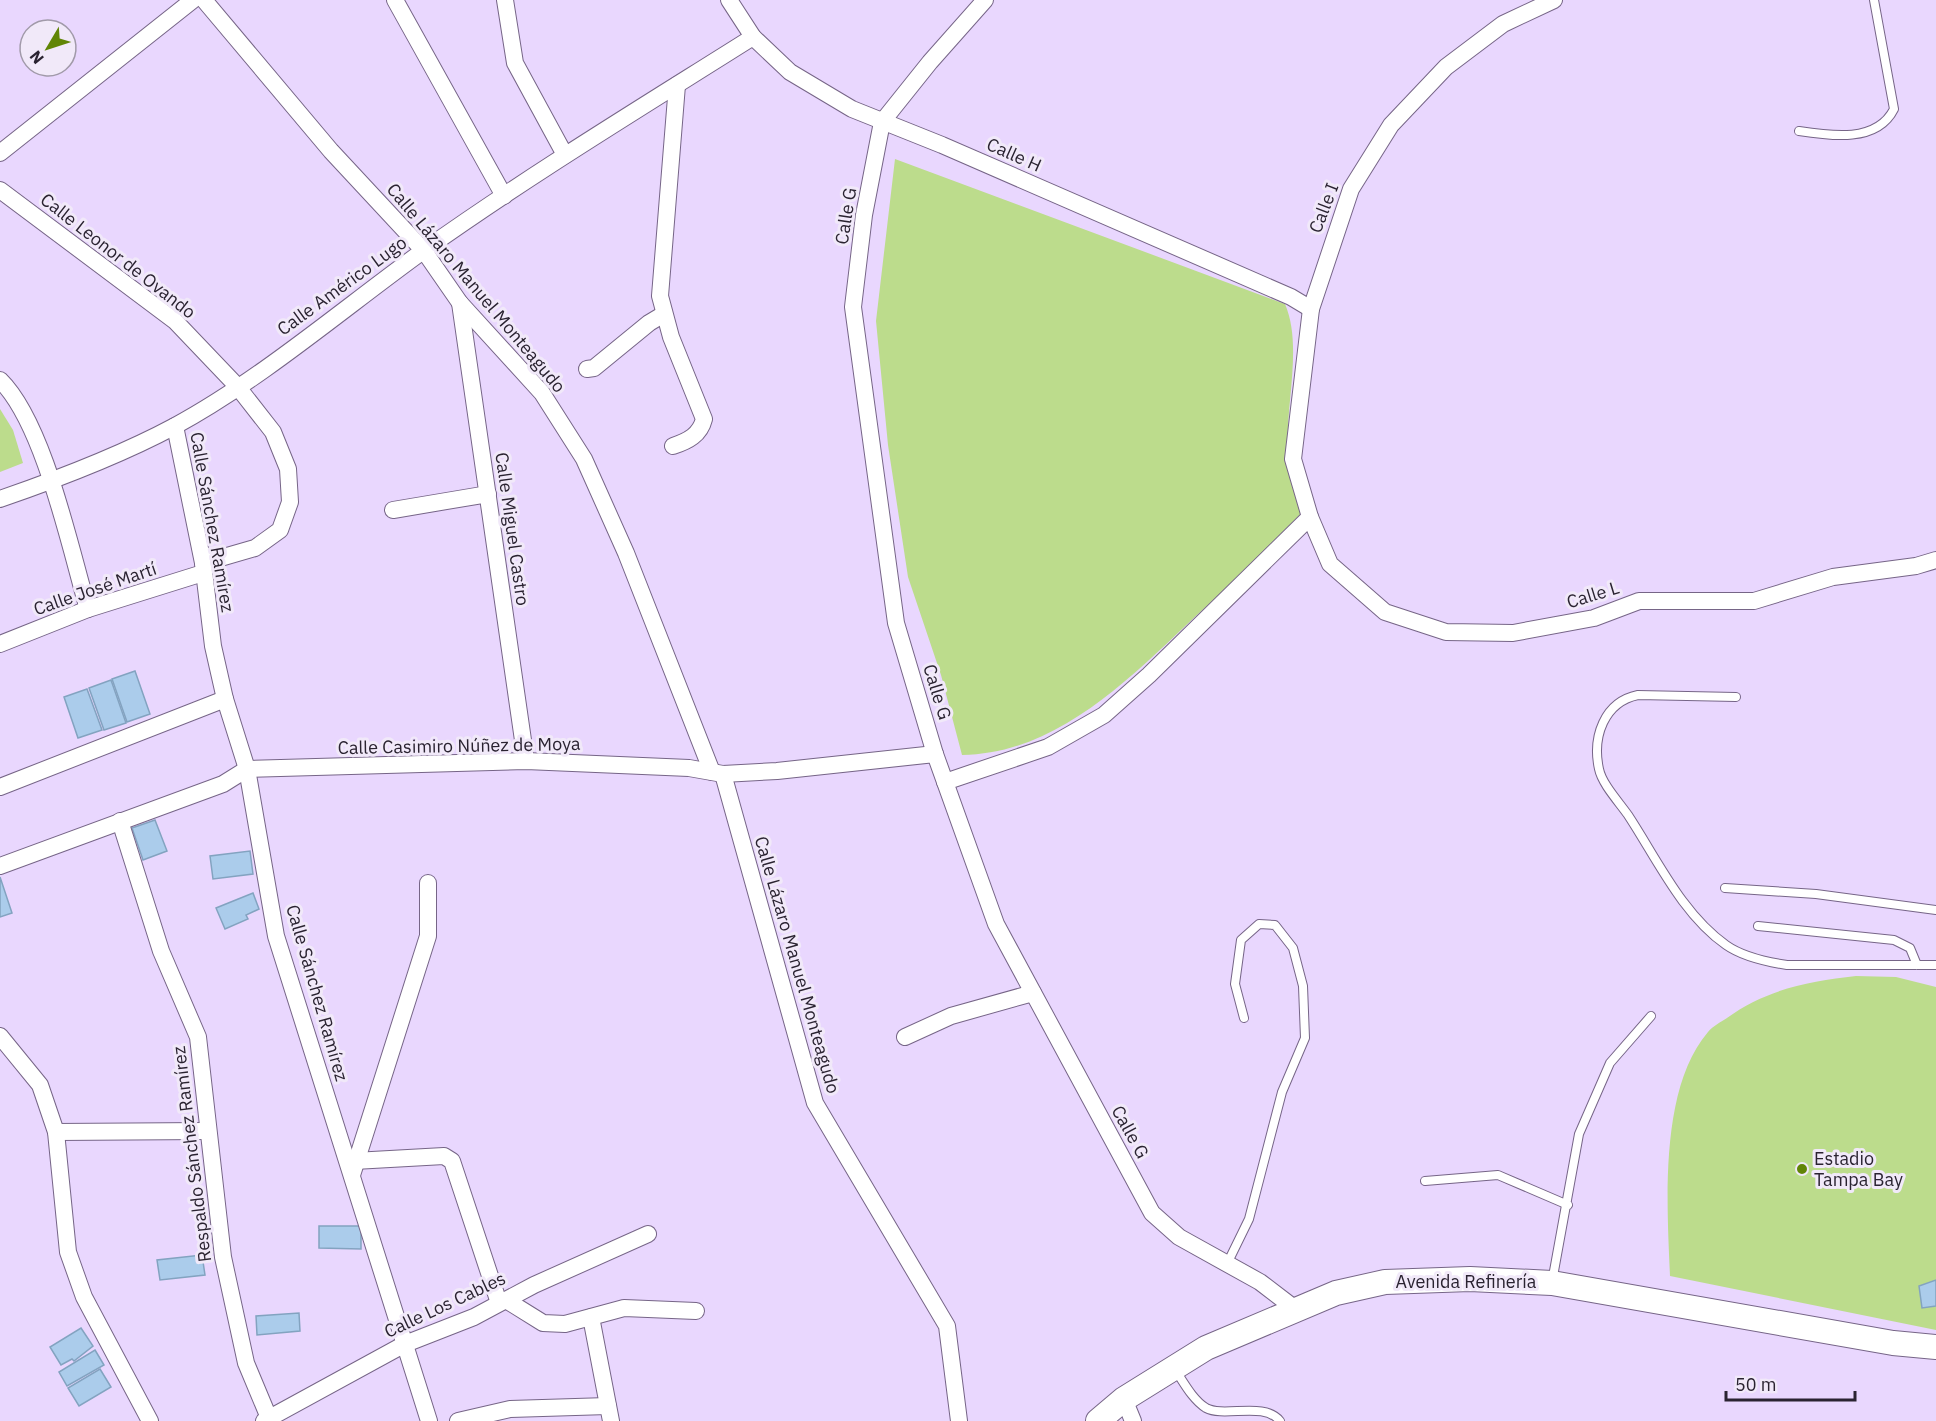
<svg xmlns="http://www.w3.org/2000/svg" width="1936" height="1421" font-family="'IBM Plex Sans',sans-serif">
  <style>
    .green { fill: #bcdc8c }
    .building { fill: #abcceb; stroke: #83a3c0; stroke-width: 1.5 }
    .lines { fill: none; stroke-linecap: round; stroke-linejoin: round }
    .lane-casing { stroke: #766587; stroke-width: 10 }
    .street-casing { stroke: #766587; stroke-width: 18 }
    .secondary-casing { stroke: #766587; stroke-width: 26 }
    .lane { stroke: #fff; stroke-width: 8 }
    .street { stroke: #fff; stroke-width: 16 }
    .secondary { stroke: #fff; stroke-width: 24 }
    .poi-dot { fill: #618506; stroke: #f1e9f9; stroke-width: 2 }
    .labels { text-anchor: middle; stroke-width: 6; stroke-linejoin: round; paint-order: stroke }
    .street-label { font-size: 18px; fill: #2a2331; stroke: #f1e9f9 }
    .poi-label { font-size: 18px; fill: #2a2331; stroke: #f1e9f9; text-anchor: start }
  </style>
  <rect width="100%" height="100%" fill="#e9d7fe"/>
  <g class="green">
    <path d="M895 159 1285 304C1303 346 1285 405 1288 452 1289 472 1299 495 1304 515 1269 548 1233 582 1197 615 1132 676 1058 754 962 755L941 675 908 577 888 445 876 321Z"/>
    <path d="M0 409 13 430 23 463 0 472Z"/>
    <path d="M1856 976 1896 977 1936 987V1330L1670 1276C1667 1205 1659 1089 1708 1032 1713 1026 1721 1022 1727 1018 1765 990 1809 981 1856 976Z"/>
  </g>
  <g class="building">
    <path d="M135 671 150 714 127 722 112 679Z"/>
    <path d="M111 680 126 723 104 730 89 688Z"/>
    <path d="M87 689 102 730 78 738 64 697Z"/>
    <path d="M155 820 167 851 143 860 132 828Z"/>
    <path d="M250 851 253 874 213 879 210 856Z"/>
    <path d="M0 877 12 913 0 917Z"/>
    <path d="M253 893 259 909 246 915 248 919 225 929 216 908Z"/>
    <path d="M319 1226H361V1249L319 1248Z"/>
    <path d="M202 1255 205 1275 160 1280 157 1260Z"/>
    <path d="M1936 1280V1306L1922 1308 1919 1286Z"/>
    <path d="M299 1313 300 1331 257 1335 256 1316Z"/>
    <path d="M81 1328 93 1346 74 1361 72 1359 61 1365 50 1347Z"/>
    <path d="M95 1350 104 1365 67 1386 59 1372Z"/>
    <path d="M100 1369 111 1387 79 1406 68 1388Z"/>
  </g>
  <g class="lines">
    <defs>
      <g id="lane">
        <path d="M1799 131C1831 136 1877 143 1894 109L1874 0"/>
        <path d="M1736 697 1638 695C1604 702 1592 737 1599 769 1602 784 1619 802 1628 815 1657 859 1682 914 1726 945 1743 957 1767 962 1787 965H1936"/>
        <path d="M1725 888 1816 894 1936 910"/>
        <path d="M1758 926 1894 940 1910 948 1917 965"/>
        <path d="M1425 1181 1498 1175 1568 1205"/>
        <path d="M1227 1264 1249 1219 1282 1092 1305 1038 1303 986 1293 948 1275 925 1259 924 1241 940 1235 984 1244 1018"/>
        <path d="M1552 1282 1579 1134 1610 1063 1651 1016"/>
        <path d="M1176 1371C1184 1383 1193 1400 1206 1408 1225 1418 1264 1401 1280 1421"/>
      </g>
      <g id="street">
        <path d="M204 0 331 151 424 251 460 303 542 393 584 459 626 553 712 772"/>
        <path d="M395 0 504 196"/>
        <path d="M505 0 515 63 565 155"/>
        <path d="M729 0 753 37 790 72 852 109 942 145 1291 297 1311 309"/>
        <path d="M985 0 930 62 882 122 864 215 853 307 896 623 935 754 996 924 1152 1213 1179 1237 1260 1282 1298 1311"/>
        <path d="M1554 0 1503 24 1446 67 1391 125 1351 189 1311 309 1293 459 1310 517 1330 564 1385 612 1446 632 1513 633 1594 618 1639 601H1754L1833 577 1916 566 1936 560"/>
        <path d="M0 153 193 0"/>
        <path d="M0 190 175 321 237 386 273 432 288 469 290 502 280 530 255 548 203 563"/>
        <path d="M460 303 526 761"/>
        <path d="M587 369 594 368 649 323 664 314"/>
        <path d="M0 380C44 423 70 548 88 609"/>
        <path d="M175 426 203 563 213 646 225 699 247 769 276 936 429 1421"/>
        <path d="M673 446C688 441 700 435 704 419L671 337 660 296 677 85"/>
        <path d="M0 499C58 479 121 455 175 426 260 380 344 308 423 251 530 175 642 107 753 37"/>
        <path d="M393 510 488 494"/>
        <path d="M0 644 88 609 203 573"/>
        <path d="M723 774 815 1103 947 1326 959 1421"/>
        <path d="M945 782 1048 747 1104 715 1149 675 1310 517"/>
        <path d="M0 787 225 699"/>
        <path d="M120 821 161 951 198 1037 223 1257 246 1363 269 1418"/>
        <path d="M0 866 223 784 247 769 526 761 689 768 723 774 777 771 935 754"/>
        <path d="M0 1036 40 1085 56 1132 68 1252 84 1297 150 1421"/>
        <path d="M905 1037 951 1016 1033 993"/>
        <path d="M56 1132 206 1131"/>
        <path d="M354 1161 444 1156 452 1161 499 1303"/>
        <path d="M352 1175 428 936V883"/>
        <path d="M506 1300 543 1323 565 1324 624 1308 696 1311"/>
        <path d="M591 1317 611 1421"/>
        <path d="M1124 1399 1133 1421"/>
        <path d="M264 1421 405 1344 474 1317 534 1285 648 1234"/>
        <path d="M458 1421 510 1409 608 1406"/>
      </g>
      <path id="secondary" d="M1098 1421 1124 1399 1206 1348 1336 1293 1385 1282 1470 1279 1552 1283 1893 1343 1936 1347"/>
    </defs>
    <use href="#lane" class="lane-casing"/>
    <use href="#street" class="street-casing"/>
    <use href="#secondary" class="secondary-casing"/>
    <use href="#lane" class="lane"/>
    <use href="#street" class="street"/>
    <use href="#secondary" class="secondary"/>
  </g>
  <circle class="poi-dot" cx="1802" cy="1169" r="6"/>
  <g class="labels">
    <g class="street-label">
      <text transform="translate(1014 155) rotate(24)" y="6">Calle H</text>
      <text transform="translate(1324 208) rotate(-69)" y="6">Calle I</text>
      <text transform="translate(846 216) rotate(-81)" y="6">Calle G</text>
      <text transform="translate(118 256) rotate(38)" y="6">Calle Leonor de Ovando</text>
      <text transform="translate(342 286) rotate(-36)" y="6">Calle Américo Lugo</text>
      <text transform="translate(476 288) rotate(50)" y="6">Calle Lázaro Manuel Monteagudo</text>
      <text transform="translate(212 522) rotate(80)" y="6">Calle Sánchez Ramírez</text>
      <text transform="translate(512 529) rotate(82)" y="6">Calle Miguel Castro</text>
      <text transform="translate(95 589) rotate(-19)" y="6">Calle José Martí</text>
      <text transform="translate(1593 595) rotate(-17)" y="6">Calle L</text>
      <text transform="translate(937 692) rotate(73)" y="6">Calle G</text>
      <text transform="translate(459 746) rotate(-1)" y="6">Calle Casimiro Núñez de Moya</text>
      <text transform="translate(797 965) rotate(74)" y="6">Calle Lázaro Manuel Monteagudo</text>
      <text transform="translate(317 993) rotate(74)" y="6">Calle Sánchez Ramírez</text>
      <text transform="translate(1130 1132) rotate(61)" y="6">Calle G</text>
      <text transform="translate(192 1154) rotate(-97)" y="6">Respaldo Sánchez Ramírez</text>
      <text x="1466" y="1288">Avenida Refinería</text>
      <text transform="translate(445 1305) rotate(-25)" y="6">Calle Los Cables</text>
    </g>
    <g class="poi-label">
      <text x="1814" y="1165">Estadio<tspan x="1814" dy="21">Tampa Bay</tspan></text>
    </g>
  </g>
  <g transform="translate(48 48) rotate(231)"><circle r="28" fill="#f1e9f9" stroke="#a19aa9" stroke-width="1.5"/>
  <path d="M0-4.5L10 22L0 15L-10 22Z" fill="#618506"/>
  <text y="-9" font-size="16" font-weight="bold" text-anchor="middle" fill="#2a2331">N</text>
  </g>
  <path d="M1726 1391v9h129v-9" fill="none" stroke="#2a2331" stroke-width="3"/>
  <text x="1735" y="1391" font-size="18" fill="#2a2331" stroke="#f1e9f9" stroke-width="4.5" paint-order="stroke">50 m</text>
</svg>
